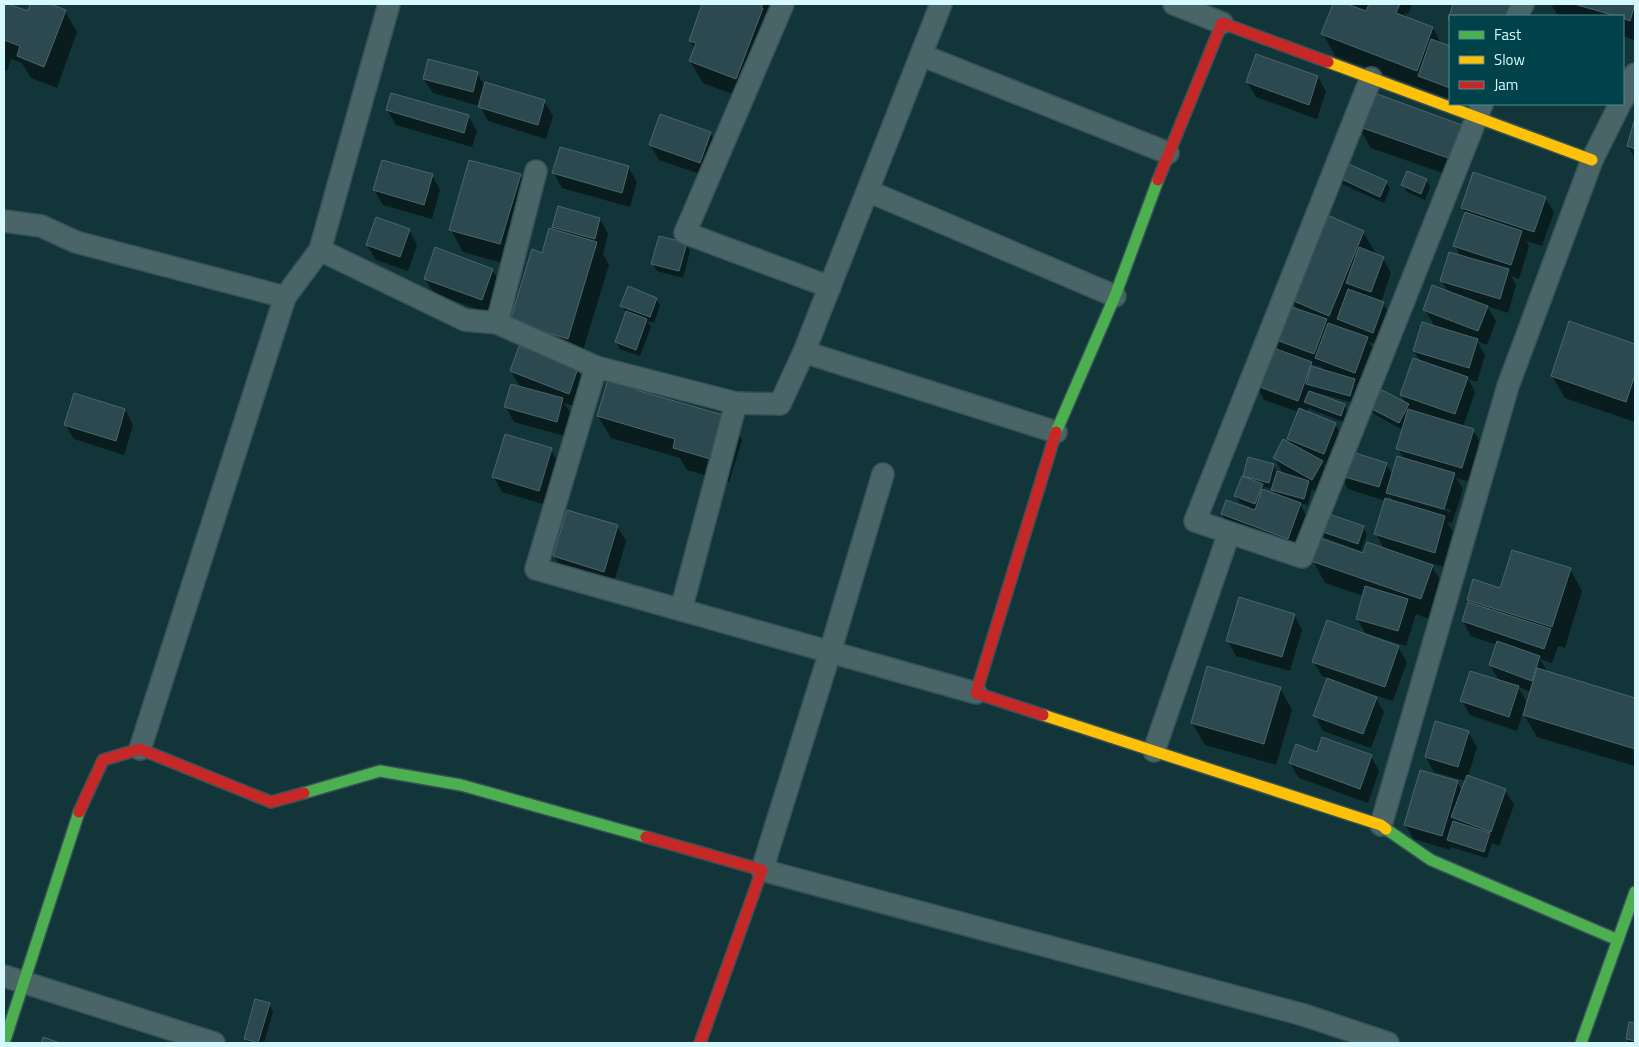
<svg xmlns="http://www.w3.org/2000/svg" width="1639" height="1047" font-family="'Titillium Web',sans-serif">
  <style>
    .shadow { fill: #0007; fill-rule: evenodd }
    .building { fill: #2c4950; stroke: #4b666d }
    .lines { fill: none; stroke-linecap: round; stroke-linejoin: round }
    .street-casing { stroke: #375155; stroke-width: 24 }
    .fast-casing { stroke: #375155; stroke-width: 14 }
    .slow-casing { stroke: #375155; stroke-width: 14 }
    .jam-casing { stroke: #375155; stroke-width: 14 }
    .street { stroke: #496568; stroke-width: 21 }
    .fast { stroke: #4caf50; stroke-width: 11 }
    .slow { stroke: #ffc107; stroke-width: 11 }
    .jam { stroke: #c62828; stroke-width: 11 }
  </style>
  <rect width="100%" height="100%" fill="#113539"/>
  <g class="shadow">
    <path d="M4 4 29 13 32 4H46L65 11 77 32 57 88 31 78 22 63 11 59 7 71 4 70Z"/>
    <path d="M704 4H775L749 100 703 83 690 61 695 49 690 41Z"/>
    <path d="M1334 4H1412L1408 14 1404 13 1408 19 1433 28 1442 45 1450 48V99L1335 56 1323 34Z"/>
    <path d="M1455 4H1524L1521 16H1451Z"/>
    <path d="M1551 4H1635V40L1623 36V16H1558Z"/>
    <path d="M477 73 485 87 544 101 553 116 546 139 488 121 480 106 433 93 424 79Z"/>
    <path d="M1318 77 1326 92 1317 119 1256 97 1247 82Z"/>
    <path d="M387 110 468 116 477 131 472 147 396 125Z"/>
    <path d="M1635 122V158L1628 146Z"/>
    <path d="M1358 126H1461L1474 147 1463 180 1371 148Z"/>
    <path d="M710 133 719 148 709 177 659 160 650 145Z"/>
    <path d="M628 167 637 182 630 207 562 188 554 173Z"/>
    <path d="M432 175 440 190 432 219 383 205 374 190Z"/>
    <path d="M520 175 533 197 513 266 463 252 451 230Z"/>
    <path d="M1336 176 1386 182 1390 189 1384 203 1340 183Z"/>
    <path d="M1426 180 1430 187 1425 200 1407 192 1403 185Z"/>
    <path d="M1545 198 1554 212 1542 246 1526 241 1529 246 1519 279 1511 276 1516 285 1508 313 1487 306 1496 321 1487 345 1477 341 1485 355 1477 382 1468 379 1475 392 1463 427 1473 430 1482 445 1471 482 1456 478 1463 489 1452 523 1447 522 1453 532 1443 567 1430 563 1445 588 1434 621 1416 614 1406 646 1367 634 1366 635 1357 618 1364 596 1325 583 1313 561 1364 555 1384 549 1376 534 1386 501 1348 489 1340 474 1386 464 1393 476 1404 460 1398 448 1403 430 1374 414 1370 406 1407 404 1401 395 1421 362 1414 351 1435 327 1425 310 1448 292 1442 281 1461 257 1455 245 1465 214 1462 208ZM1389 495 1393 502 1388 500ZM1398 495 1451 510 1450 512 1398 497Z"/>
    <path d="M600 219 608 234 603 254 609 265 580 360 524 343 543 254 556 231 553 226Z"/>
    <path d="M409 230 417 245 408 271 376 260 367 245Z"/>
    <path d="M1363 232 1376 254 1383 258 1391 273 1381 302 1383 303 1392 318 1381 346 1369 342 1375 353 1363 387 1356 384 1358 387 1354 403 1311 391V393L1344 405 1348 412 1344 422 1310 409 1309 407 1307 413 1335 424 1343 439 1332 468 1323 464 1330 477 1320 494 1312 489 1308 505 1299 503 1308 519 1296 553 1231 529 1222 514 1249 509 1250 507 1240 503 1236 496 1247 479 1244 475 1273 465 1277 472 1284 475 1274 458 1292 445 1288 439 1299 412 1264 400 1256 385 1280 352 1272 338 1297 310 1291 299ZM1311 364 1322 367 1324 371 1314 369ZM1262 486 1272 489 1276 496 1266 492Z"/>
    <path d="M686 244 690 251 683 278 657 271 653 264Z"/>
    <path d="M492 270 501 284 490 314 434 293 425 279Z"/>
    <path d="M656 299 660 306 654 323 647 321 651 327 640 356 620 349 616 342 626 313 622 306Z"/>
    <path d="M1570 323 1635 345V422L1565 398 1552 376Z"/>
    <path d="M577 369 586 384 577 407 564 403 571 414 565 436 514 422 506 407 521 388 511 371Z"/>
    <path d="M638 382 644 393 729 418 742 440 729 482 687 470 680 458 611 438 598 416Z"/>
    <path d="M125 410 133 425 124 455 74 439 65 424Z"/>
    <path d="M551 450 559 464 547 505 502 492 494 477Z"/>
    <path d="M617 526 626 541 613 586 563 571 554 556Z"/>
    <path d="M1363 527 1367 534 1361 551 1325 538 1321 531Z"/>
    <path d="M1570 569 1582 591 1565 648 1558 646 1552 663 1540 659 1548 673 1635 699V766L1537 737 1523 713 1517 731 1470 715 1462 701 1500 682 1490 665 1497 645 1471 636 1463 621 1469 603 1471 604 1468 600ZM1518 687 1531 692 1528 704Z"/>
    <path d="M1294 615 1302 630 1290 671 1236 656 1228 641Z"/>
    <path d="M1398 647 1407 662 1393 701 1374 695 1384 712 1371 748 1323 731 1315 716 1328 678 1322 676 1314 662Z"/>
    <path d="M1280 688 1292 710 1276 765 1205 745 1192 723Z"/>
    <path d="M1468 732 1477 747 1468 776 1505 790 1514 805 1499 846 1492 843 1487 858 1451 847 1450 850 1414 839 1405 825 1457 782 1462 791 1466 781 1434 772 1426 757Z"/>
    <path d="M1318 753 1371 756 1379 771 1368 803 1299 778 1290 763Z"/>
    <path d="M269 1004 273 1012 264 1043H248L245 1039Z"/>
    <path d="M1630 1023 1635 1024V1043H1630L1627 1039Z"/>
  </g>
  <g class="building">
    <path d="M4 4H8L28 11 30 4H50L66 10 44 67 17 56 20 46 4 40Z"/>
    <path d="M702 4H763L761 8H763L736 79 689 61 696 43 689 41Z"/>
    <path d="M1333 4H1347L1366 11 1369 4H1400L1396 13 1433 27 1417 71 1321 34Z"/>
    <path d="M1453 4H1512L1509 16H1450V20H1448Z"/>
    <path d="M1574 4H1635L1630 21 1623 18V16H1616Z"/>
    <path d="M1431 39 1450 46V88L1418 76Z"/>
    <path d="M1256 54 1318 76 1309 105 1246 82Z"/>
    <path d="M428 59 478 72 473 92 423 79Z"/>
    <path d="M485 82 545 100 538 125 478 107Z"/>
    <path d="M1369 91 1462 125 1451 159 1357 126Z"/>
    <path d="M391 93 469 115 464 133 386 110Z"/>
    <path d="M660 114 711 132 700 163 649 145Z"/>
    <path d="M1635 118V149L1627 146Z"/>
    <path d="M560 147 629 166 622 193 552 173Z"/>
    <path d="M382 160 433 174 424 205 373 190Z"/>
    <path d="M469 160 521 174 500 244 449 230Z"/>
    <path d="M1342 161 1387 181 1380 197 1335 176Z"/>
    <path d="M1407 171 1427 179 1421 194 1401 185Z"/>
    <path d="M1473 172 1546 197 1534 232 1461 208Z"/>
    <path d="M558 206 600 218 595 239 552 227Z"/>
    <path d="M1465 212 1522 231 1511 265 1453 246Z"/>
    <path d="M1325 214 1364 231 1329 316 1289 299Z"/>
    <path d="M376 217 410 229 400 257 366 245Z"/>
    <path d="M549 228 597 242 568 339 510 321 532 249 542 253Z"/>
    <path d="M659 236 687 243 679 271 651 264Z"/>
    <path d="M435 247 493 269 482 300 424 279Z"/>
    <path d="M1359 247 1384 257 1371 292 1346 283Z"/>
    <path d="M1449 252 1509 269 1500 299 1440 281Z"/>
    <path d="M1432 285 1488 306 1478 331 1423 310Z"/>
    <path d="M628 286 657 298 650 317 620 306Z"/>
    <path d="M1348 289 1384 302 1373 333 1337 319Z"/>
    <path d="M1283 304 1327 319 1314 354 1271 338Z"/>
    <path d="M626 311 647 319 636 350 615 342Z"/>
    <path d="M1569 321 1635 344V375L1626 402 1551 376Z"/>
    <path d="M1422 322 1478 339 1469 368 1413 351Z"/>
    <path d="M1328 323 1368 337 1355 373 1315 358Z"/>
    <path d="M519 346 578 368 569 394 510 371Z"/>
    <path d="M1268 346 1312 362 1298 401 1254 385Z"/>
    <path d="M1413 358 1468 377 1455 414 1400 395Z"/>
    <path d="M1311 366 1355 379 1350 396 1306 384Z"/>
    <path d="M610 373 639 381 636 390 730 417 717 461 673 448 675 439 597 416Z"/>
    <path d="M511 384 563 398 557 422 504 407Z"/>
    <path d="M1378 388 1409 404 1399 423 1368 407Z"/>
    <path d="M1309 391 1345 404 1341 416 1304 402Z"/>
    <path d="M74 393 125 409 116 441 64 425Z"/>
    <path d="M1299 408 1336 423 1324 454 1287 439Z"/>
    <path d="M1408 409 1474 429 1462 468 1396 449Z"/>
    <path d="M505 434 552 448 539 491 492 477Z"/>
    <path d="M1283 439 1323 461 1312 480 1273 458Z"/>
    <path d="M1346 450 1387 463 1379 487 1338 475Z"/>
    <path d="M1397 456 1455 473 1444 509 1386 493Z"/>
    <path d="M1248 457 1274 464 1269 483 1243 476Z"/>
    <path d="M1277 471 1309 481 1304 499 1271 490Z"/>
    <path d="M1242 476 1263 484 1255 504 1234 496Z"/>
    <path d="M1262 489 1301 503 1288 539 1221 514 1226 500 1255 510Z"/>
    <path d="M1385 498 1445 516 1435 553 1374 534Z"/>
    <path d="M567 510 618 525 604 572 553 556Z"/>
    <path d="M1326 513 1364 526 1358 544 1320 531Z"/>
    <path d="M1320 538 1363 553 1367 542 1433 565 1421 599 1311 561Z"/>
    <path d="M1512 550 1571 568 1552 627 1467 600 1473 579 1500 588Z"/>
    <path d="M1365 586 1408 599 1398 631 1356 619Z"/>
    <path d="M1239 597 1295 614 1282 657 1226 641Z"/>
    <path d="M1468 602 1551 629 1544 649 1462 621Z"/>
    <path d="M1327 620 1399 646 1385 687 1312 662Z"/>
    <path d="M1497 641 1540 656 1532 681 1489 665Z"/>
    <path d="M1207 666 1281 687 1264 744 1191 723Z"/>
    <path d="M1537 668 1635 698V749L1523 715Z"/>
    <path d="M1470 671 1519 686 1509 717 1460 701Z"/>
    <path d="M1327 678 1377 697 1363 734 1313 716Z"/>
    <path d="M1435 721 1469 731 1458 767 1425 757Z"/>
    <path d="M1322 737 1372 755 1360 789 1289 763 1296 744 1317 752Z"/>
    <path d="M1420 770 1458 781 1442 836 1404 825Z"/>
    <path d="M1467 775 1506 789 1491 832 1451 817Z"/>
    <path d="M1453 821 1490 833 1484 852 1447 840Z"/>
    <path d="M255 999 270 1003 258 1043 244 1039Z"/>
    <path d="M1629 1022 1635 1023V1041L1626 1039Z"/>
    <path d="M43 1037 60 1043H41Z"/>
  </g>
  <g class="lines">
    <defs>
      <g id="street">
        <path d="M783 4 685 233 830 287"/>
        <path d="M941 4 804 352 1056 432"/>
        <path d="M1174 4 1222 23"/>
        <path d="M1517 16 1523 4"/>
        <path d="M921 55 1168 153"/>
        <path d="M1371 78 1195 521 1302 557 1482 104"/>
        <path d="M1623 99 1635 74"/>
        <path d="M868 191 1115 296"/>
        <path d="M4 221 41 226 76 242 285 297"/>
        <path d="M320 250 465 320 497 323 596 367"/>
        <path d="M497 323 536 171"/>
        <path d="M736 403 596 367 536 569 976 693"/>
        <path d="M883 474 830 652 762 870 1304 1015 1388 1043"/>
        <path d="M681 610 736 403 780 404 804 352"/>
        <path d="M140 749 285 297 320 250 389 4"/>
        <path d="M1154 751 1229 533"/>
        <path d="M1381 825 1508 386 1592 160 1620 104"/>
        <path d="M4 976 214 1043"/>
      </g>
      <g id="fast">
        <path d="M1056 432 1115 296 1158 180"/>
        <path d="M304 793 380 771 461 785 646 837"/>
        <path d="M1386 829 1431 860 1618 940"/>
        <path d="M4 1043 79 812"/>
        <path d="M1581 1043 1635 892"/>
      </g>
      <g id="slow">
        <path d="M1328 62 1592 160"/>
        <path d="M1043 715 1381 825 1386 829"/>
      </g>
      <g id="jam">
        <path d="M1158 180 1222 23 1328 62"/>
        <path d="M1043 715 976 693 1056 432"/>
        <path d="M79 812 103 760 140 749 271 802 304 793"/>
        <path d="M646 837 762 870 700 1043"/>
      </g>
    </defs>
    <use href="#street" class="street-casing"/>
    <use href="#fast" class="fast-casing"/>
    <use href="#slow" class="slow-casing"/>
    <use href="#jam" class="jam-casing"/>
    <use href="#street" class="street"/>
    <use href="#fast" class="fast"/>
    <use href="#slow" class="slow"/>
    <use href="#jam" class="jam"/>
  </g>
  <rect width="1639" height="1047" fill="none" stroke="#d5f9ff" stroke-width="10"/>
  <rect x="1449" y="15" width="175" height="90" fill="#00424a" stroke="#558b92"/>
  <rect x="1459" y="31" width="25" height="8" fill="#4caf50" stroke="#558b92"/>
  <text x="1494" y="40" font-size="15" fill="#d5f9ff">Fast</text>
  <rect x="1459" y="56" width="25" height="8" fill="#ffc107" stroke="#558b92"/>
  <text x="1494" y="65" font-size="15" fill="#d5f9ff">Slow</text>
  <rect x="1459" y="81" width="25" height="8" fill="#c62828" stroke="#558b92"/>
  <text x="1494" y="90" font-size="15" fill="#d5f9ff">Jam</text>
</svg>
